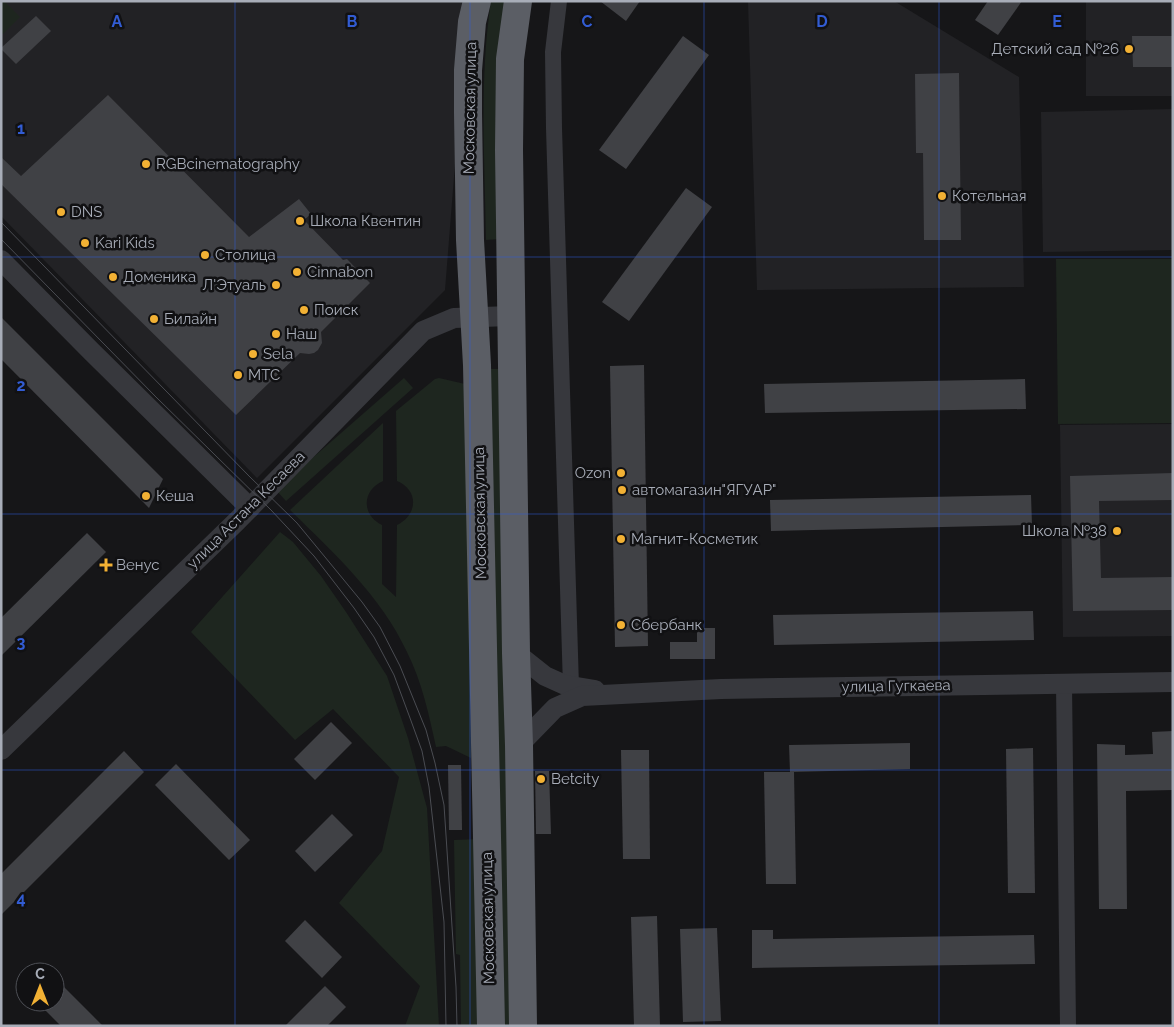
<svg xmlns="http://www.w3.org/2000/svg" width="1174" height="1027" font-family="Raleway,sans-serif">
  <style>
    .built { fill: #222225 }
    .green { fill: #1e261f }
    .building { fill: #404145 }
    .lines { fill: none; stroke-linecap: round; stroke-linejoin: round }
    .minor { stroke: #37383d; stroke-width: 16 }
    .tertiary { stroke: #37383d; stroke-width: 20 }
    .trunk { stroke: #5b5e65; stroke-width: 28 }
    .tram { stroke: #4a4c52; stroke-width: 1 }
    .grid { fill: none; stroke: #325cd3; stroke-width: 1; stroke-opacity: 0.55 }
    .poi-dot { fill: #f2b134; stroke: #111113; stroke-width: 2 }
    .labels { text-anchor: middle; stroke-width: 5; stroke-linejoin: round; paint-order: stroke }
    .poi-label { font-size: 15px; fill: #a8adb8; stroke: #111113; text-anchor: start }
    .street-label { font-size: 15px; fill: #a8adb8; stroke: #111113 }
    .grid-label { font-size: 16px; text-anchor: middle; font-weight: bold; fill: #325cd3; stroke: #111113; stroke-width: 5; stroke-linejoin: round; paint-order: stroke }
  </style>
  <rect width="100%" height="100%" fill="#161618"/>
  <g class="built">
    <path d="M1 1H468L445 290 257 478 1 216Z"/>
    <path d="M748 1H894L1019 77 1024 287 757 290Z"/>
    <rect x="1086" y="1" width="87" height="95"/>
    <path d="M1173 109V250L1043 252 1041 112Z"/>
    <path d="M1173 424V636L1063 637 1060 425Z"/>
  </g>
  <g class="green">
    <path d="M1 1H4L20 17 3 34 1 33Z"/>
    <path d="M491 1H505L499 239 486 240C485 160 479 80 491 1Z"/>
    <path d="M1056 259H1173V423L1058 424Z"/>
    <path d="M487 369H505L514 1026H503Z"/>
    <path d="M404 378 413 388 286 501 276 490Z"/>
    <path d="M439 378 465 384 468 387 471 758 446 746 436 747C429 715 422 682 407 652 381 596 334 553 290 510L383 423V481C362 490 361 515 382 525V584L396 597 397 525C418 515 419 490 397 481L396 411 435 379Z"/>
    <path d="M280 532 293 542 321 576 346 612 387 676 408 738 427 808 439 1026H405L420 986 339 903 382 851 399 777 333 709 295 740 191 632Z"/>
    <path d="M481 839 485 1026H461L460 955 456 954 454 840Z"/>
  </g>
  <g class="building">
    <path d="M600 1H640L626 21Z"/>
    <path d="M988 1H1022L998 35 975 20Z"/>
    <path d="M36 16 51 31 16 64 1 49V48Z"/>
    <path d="M683 36 709 55 626 169 599 150Z"/>
    <path d="M1132 36H1173V67H1133Z"/>
    <path d="M959 73 961 240H924L923 153H916L915 74Z"/>
    <path d="M108 95 249 237 299 199 311 214 304 220 343 260 347 259 370 283 321 332 322 343 318 350 314 353 309 354 300 353 236 415 1 184V157L21 176Z"/>
    <path d="M686 188 712 207 629 321 602 302Z"/>
    <path d="M1 317 163 479 149 508 1 359Z"/>
    <path d="M644 365 648 646 615 647 610 366Z"/>
    <path d="M1025 379 1026 409 765 413 764 384Z"/>
    <path d="M1173 473V500L1099 501 1101 578 1173 577V610L1073 611 1070 476Z"/>
    <path d="M1031 495 1032 525 771 531 770 500Z"/>
    <path d="M87 533 106 552 1 656V618Z"/>
    <path d="M1033 611 1034 640 774 645 773 615Z"/>
    <path d="M697 628H715V659H670V642H697Z"/>
    <path d="M331 722 352 743 315 780 294 759Z"/>
    <path d="M1173 731V790L1126 791 1127 909H1099L1097 744 1125 745V755L1153 754 1152 732Z"/>
    <path d="M910 743V769L790 772 789 745Z"/>
    <path d="M1033 748 1035 893H1008L1006 749Z"/>
    <path d="M621 750H649L650 859H623Z"/>
    <path d="M124 751 144 772 1 915V874Z"/>
    <path d="M176 764 250 840 229 860 155 785Z"/>
    <path d="M448 765H461L462 830H449Z"/>
    <path d="M535 771H549L551 834H536Z"/>
    <path d="M764 772H794L796 884H766Z"/>
    <path d="M332 814 353 835 315 872 295 851Z"/>
    <path d="M657 916 660 1026H634L631 917Z"/>
    <path d="M305 920 342 957 322 978 285 941Z"/>
    <path d="M717 928 721 1021 683 1022 680 929Z"/>
    <path d="M752 930H773V939L1034 935 1035 964 752 968Z"/>
    <path d="M55 978 103 1026H61L37 1002H55Z"/>
    <path d="M325 986 346 1007 327 1026H285Z"/>
  </g>
  <g class="lines">
    <g class="minor">
      <path d="M559 1 553 52 554 128 571 687"/>
      <path d="M1064 684 1068 1026"/>
    </g>
    <g class="tertiary">
      <path d="M1 260 92 352 250 508"/>
      <path d="M516 653 545 676 565 685 595 690"/>
      <path d="M519 745 555 708 582 696 721 689 1173 682"/>
      <path d="M1 750 237 521 423 331 454 318 512 316"/>
    </g>
    <g class="trunk">
      <path d="M477 1 472 22 468 70V113L470 240 477 365 491 1026"/>
      <path d="M518 1 510 59 509 150 516 653 519 745 523 1026"/>
    </g>
    <g class="tram">
      <path d="M1 222 249 476 297 523 362 602 380 627 400 666 426 730 435 763 444 805 456 987 457 1026"/>
      <path d="M1 239 156 397 271 510 314 556 354 608 374 637 394 675 410 718 422 751 429 787 444 922 446 1026"/>
    </g>
  </g>
  <path class="grid" d="M235 1V1026M470 1V1026M704 1V1026M939 1V1026M1 257H1173M1 514H1173M1 770H1173"/>
  <g class="poi-dot">
    <circle cx="1129" cy="49" r="5"/>
    <circle cx="146" cy="164" r="5"/>
    <circle cx="942" cy="196" r="5"/>
    <circle cx="61" cy="212" r="5"/>
    <circle cx="300" cy="221" r="5"/>
    <circle cx="85" cy="243" r="5"/>
    <circle cx="205" cy="255" r="5"/>
    <circle cx="297" cy="272" r="5"/>
    <circle cx="113" cy="277" r="5"/>
    <circle cx="276" cy="285" r="5"/>
    <circle cx="304" cy="310" r="5"/>
    <circle cx="154" cy="319" r="5"/>
    <circle cx="276" cy="334" r="5"/>
    <circle cx="253" cy="354" r="5"/>
    <circle cx="238" cy="375" r="5"/>
    <circle cx="621" cy="473" r="5"/>
    <circle cx="622" cy="490" r="5"/>
    <circle cx="146" cy="496" r="5"/>
    <circle cx="1117" cy="531" r="5"/>
    <circle cx="621" cy="539" r="5"/>
    <path d="M103.5 557.5h5v5h5v5h-5v5h-5v-5h-5v-5h5z"/>
    <circle cx="621" cy="625" r="5"/>
    <circle cx="541" cy="779" r="5"/>
  </g>
  <g class="labels">
    <g class="poi-label">
      <text x="1119" y="54" text-anchor="end">Детский сад №26</text>
      <text x="156" y="169">RGBcinematography</text>
      <text x="952" y="201">Котельная</text>
      <text x="71" y="217">DNS</text>
      <text x="310" y="226">Школа Квентин</text>
      <text x="95" y="248">Kari Kids</text>
      <text x="215" y="260">Столица</text>
      <text x="307" y="277">Cinnabon</text>
      <text x="123" y="282">Доменика</text>
      <text x="266" y="290" text-anchor="end">Л'Этуаль</text>
      <text x="314" y="315">Поиск</text>
      <text x="164" y="324">Билайн</text>
      <text x="286" y="339">Наш</text>
      <text x="263" y="359">Sela</text>
      <text x="248" y="380">МТС</text>
      <text x="611" y="478" text-anchor="end">Ozon</text>
      <text x="632" y="495">автомагазин"ЯГУАР"</text>
      <text x="156" y="501">Кеша</text>
      <text x="1107" y="536" text-anchor="end">Школа №38</text>
      <text x="631" y="544">Магнит-Косметик</text>
      <text x="116" y="570">Венус</text>
      <text x="631" y="630">Сбербанк</text>
      <text x="551" y="784">Betcity</text>
    </g>
    <g class="street-label">
      <text transform="translate(470 108) rotate(-89)" y="5">Московская улица</text>
      <text transform="translate(246 510) rotate(-45)" y="5">улица Астана Кесаева</text>
      <text transform="translate(480 513) rotate(-91)" y="5">Московская улица</text>
      <text transform="translate(896 686) rotate(-1)" y="5">улица Гугкаева</text>
      <text transform="translate(488 918) rotate(-91)" y="5">Московская улица</text>
    </g>
  </g>
  <g class="grid-label">
    <text x="117" y="27">A</text>
    <text x="352" y="27">B</text>
    <text x="587" y="27">C</text>
    <text x="822" y="27">D</text>
    <text x="1057" y="27">E</text>
    <text x="21" y="134">1</text>
    <text x="21" y="391">2</text>
    <text x="21" y="648">3</text>
    <text x="21" y="904">4</text>
  </g>
  <rect width="1174" height="1027" fill="none" stroke="#a8adb8" stroke-width="5"/>
  <g transform="translate(40 987)"><circle r="24" fill="#111113" stroke="#4d4f55"/>
  <path d="M0-4L9 19L0 12L-9 19Z" fill="#f2b134"/>
  <text y="-8" font-size="14" font-weight="bold" text-anchor="middle" fill="#a8adb8">С</text>
  </g>
</svg>
